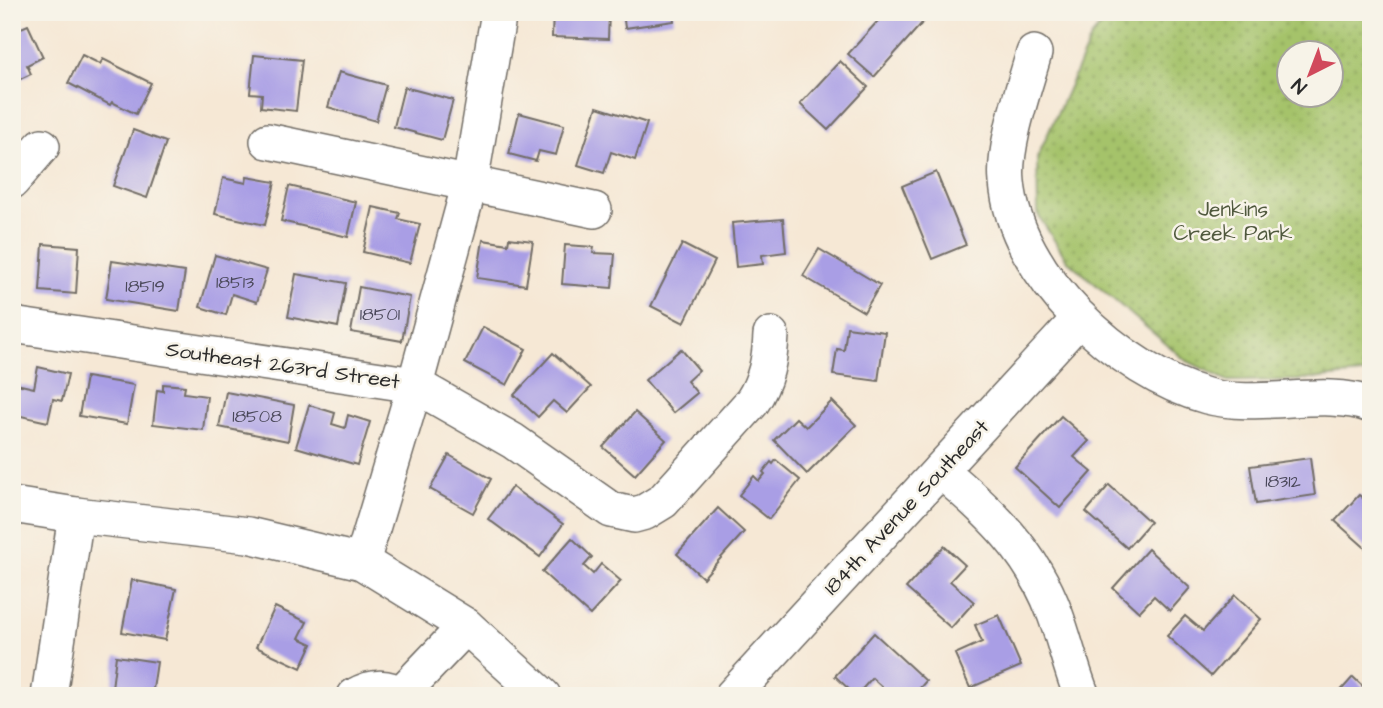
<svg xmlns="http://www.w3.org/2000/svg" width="1383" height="708" font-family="'Architects Daughter',sans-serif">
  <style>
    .park { fill: url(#park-dots); stroke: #68774b; stroke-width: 2; fill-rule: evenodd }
    .building { fill: #a99ee5 }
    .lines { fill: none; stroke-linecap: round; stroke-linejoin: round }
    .minor-casing { stroke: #726d66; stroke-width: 38 }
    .minor { stroke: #fff; stroke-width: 35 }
    .labels { text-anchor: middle; stroke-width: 5; stroke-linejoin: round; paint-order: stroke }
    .number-label { font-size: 18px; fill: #4a485a }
    .park-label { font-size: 21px; fill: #50593e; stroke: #f7f3e8 }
    .street-label { font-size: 21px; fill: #2b2b2b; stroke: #f7f3e8 }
  </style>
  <defs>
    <pattern id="park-dots" width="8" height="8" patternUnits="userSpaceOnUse" patternTransform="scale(1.75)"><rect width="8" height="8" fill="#a5c36b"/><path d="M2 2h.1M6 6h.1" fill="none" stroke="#879f58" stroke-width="1.8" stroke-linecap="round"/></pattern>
  </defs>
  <rect width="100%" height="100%" fill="#f7f3e8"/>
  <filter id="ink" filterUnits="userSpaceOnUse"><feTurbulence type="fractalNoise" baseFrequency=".0143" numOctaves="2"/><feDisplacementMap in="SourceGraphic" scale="14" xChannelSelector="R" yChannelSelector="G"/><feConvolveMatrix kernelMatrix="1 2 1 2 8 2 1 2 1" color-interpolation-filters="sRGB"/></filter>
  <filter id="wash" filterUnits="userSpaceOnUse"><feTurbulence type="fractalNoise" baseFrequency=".00686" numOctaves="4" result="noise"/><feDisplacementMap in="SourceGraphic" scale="28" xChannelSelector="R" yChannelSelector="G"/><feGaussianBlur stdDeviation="1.57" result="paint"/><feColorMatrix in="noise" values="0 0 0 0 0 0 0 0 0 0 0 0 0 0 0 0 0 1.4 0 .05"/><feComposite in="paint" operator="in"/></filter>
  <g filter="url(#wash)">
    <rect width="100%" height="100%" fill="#f6e8d5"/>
    <path class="park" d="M1113 12H1371V373L1301 380 1228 381 1185 360 1067 260 1038 215 1037 158 1092 36ZM1288 52H1330V94H1288Z"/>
    <g id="blocks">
      <g class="building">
        <path d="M553 12H609L608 39 552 37Z"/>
        <path d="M623 12H673L674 21 625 28Z"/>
        <path d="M886 12H912L923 22 874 77 848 54Z"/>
        <path d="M28 25 43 57 27 65 31 74 12 83V32Z"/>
        <path d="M82 55 100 64 103 59 151 83 136 114 112 102 110 105 68 83Z"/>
        <path d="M254 55 302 60 296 111 261 107 262 94 250 93Z"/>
        <path d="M840 61 868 87 828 130 800 104Z"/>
        <path d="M339 72 386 85 376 121 328 107Z"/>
        <path d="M404 87 453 100 442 140 394 127Z"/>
        <path d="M597 107 647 123 635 160 611 152 604 173 578 165Z"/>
        <path d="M519 113 564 125 556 155 539 151 536 161 509 154Z"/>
        <path d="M133 130 166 142 147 198 113 186Z"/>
        <path d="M936 172 966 245 932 259 902 186Z"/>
        <path d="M247 177 275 182 265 225 215 214 223 178 246 183Z"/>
        <path d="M289 186 356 202 348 237 281 221Z"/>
        <path d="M373 207 400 213 398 219 420 224 410 263 363 252Z"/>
        <path d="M783 219 786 252 762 255 763 264 736 267 732 223Z"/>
        <path d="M509 238 533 241 526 285 477 278 483 240 508 244Z"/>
        <path d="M43 244 79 247 76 294 40 291Z"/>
        <path d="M682 244 715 261 684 323 651 306Z"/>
        <path d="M565 245 594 247 593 253 615 254 612 288 562 284Z"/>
        <path d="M819 249 880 285 864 312 803 276Z"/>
        <path d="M215 255 267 270 257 302 232 294 226 315 200 307Z"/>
        <path d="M112 261 185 272 179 311 106 299Z"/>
        <path d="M296 274 346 283 338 327 288 317Z"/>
        <path d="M359 287 410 297 402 341 351 332Z"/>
        <path d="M483 327 526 349 507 385 465 363Z"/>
        <path d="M847 327 885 332 878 381 833 375 837 349 844 350Z"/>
        <path d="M681 349 699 370 687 381 697 393 673 413 645 380Z"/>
        <path d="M553 353 591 387 567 413 553 401 538 417 514 395Z"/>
        <path d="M38 367 68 374 62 401 53 399 48 422 12 414V383L34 388Z"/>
        <path d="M86 377 134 385 127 424 79 416Z"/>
        <path d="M163 384 185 386 184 393 207 396 203 430 153 424 157 390 163 391Z"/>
        <path d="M226 392 294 405 288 441 219 427Z"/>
        <path d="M832 401 856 425 807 474 774 440 796 418 806 427Z"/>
        <path d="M309 405 335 413 332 424 345 428 348 415 370 422 357 465 296 447Z"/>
        <path d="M635 412 666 440 635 475 603 447Z"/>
        <path d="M1061 416 1089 441 1074 457 1092 472 1060 508 1015 467Z"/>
        <path d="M449 455 491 479 473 513 430 489Z"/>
        <path d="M1310 458 1315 495 1256 504 1250 466Z"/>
        <path d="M776 460 800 480 769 519 739 495 754 476 759 481 765 474 763 472 771 462 773 464Z"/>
        <path d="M1109 485 1150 522 1127 548 1086 512Z"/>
        <path d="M512 487 563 524 540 557 488 519Z"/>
        <path d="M1359 495 1371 505V553L1335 521Z"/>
        <path d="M718 508 744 532 703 578 677 554Z"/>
        <path d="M572 538 592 557 584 566 593 574 601 564 621 581 590 615 542 572Z"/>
        <path d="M944 546 965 565 950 581 974 602 951 628 906 588Z"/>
        <path d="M1148 549 1190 588 1170 611 1154 596 1139 612 1113 588Z"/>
        <path d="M132 580 176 589 165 640 122 632Z"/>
        <path d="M1235 595 1261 619 1211 676 1167 636 1185 616 1203 631Z"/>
        <path d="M275 607 307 622 299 638 312 644 301 668 256 647Z"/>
        <path d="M999 615 1021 666 970 688 955 654 982 642 975 625Z"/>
        <path d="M874 633 926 681 913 696H892L872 678 856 696 835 676Z"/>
        <path d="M116 656 157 662 152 696H111Z"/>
        <path d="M1353 677 1371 694V696H1336Z"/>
      </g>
    </g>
  </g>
  <g filter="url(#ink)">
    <use href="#blocks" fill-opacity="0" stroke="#726d66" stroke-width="2"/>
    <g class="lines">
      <defs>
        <g id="minor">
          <path d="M1034 53C1024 89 1003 146 1007 182 1015 275 1120 373 1207 396 1259 410 1324 387 1371 405"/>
          <path d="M268 141 594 210"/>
          <path d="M12 181 42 146"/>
          <path d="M12 323 19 326 415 385 513 441 611 510 634 515 645 512 663 501 752 402C766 381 770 359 771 335"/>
          <path d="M940 470C990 512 1032 551 1055 614 1065 641 1071 669 1082 696"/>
          <path d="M12 505 76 515 248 535 362 562 466 626 543 696"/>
          <path d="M362 562 415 385 470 183 499 12"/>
          <path d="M401 694 466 626"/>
          <path d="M49 696 76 515"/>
          <path d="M355 696C372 686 387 685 403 696"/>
          <path d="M732 696 1080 318"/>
        </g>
      </defs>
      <use href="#minor" class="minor-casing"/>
      <use href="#minor" class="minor"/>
    </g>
  </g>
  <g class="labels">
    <g class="number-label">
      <text x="235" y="288">18513</text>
      <text x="145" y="292">18519</text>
      <text x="380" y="320">18501</text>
      <text x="257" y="422">18508</text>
      <text x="1283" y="487">18312</text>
    </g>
    <g class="park-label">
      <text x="1233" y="216">Jenkins<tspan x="1233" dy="24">Creek Park</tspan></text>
    </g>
    <g class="street-label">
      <text transform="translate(283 365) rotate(8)" y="7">Southeast 263rd Street</text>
      <text transform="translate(906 507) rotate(-47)" y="7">184th Avenue Southeast</text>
    </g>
  </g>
  <rect width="1383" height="708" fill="none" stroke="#f7f3e8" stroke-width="42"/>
  <g transform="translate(1310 74) rotate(222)"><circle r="33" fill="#f7f3e8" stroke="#a5a39c" stroke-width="2"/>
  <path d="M0-5L12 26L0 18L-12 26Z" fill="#d1495b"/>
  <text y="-10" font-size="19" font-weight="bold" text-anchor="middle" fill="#2b2b2b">N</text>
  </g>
</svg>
